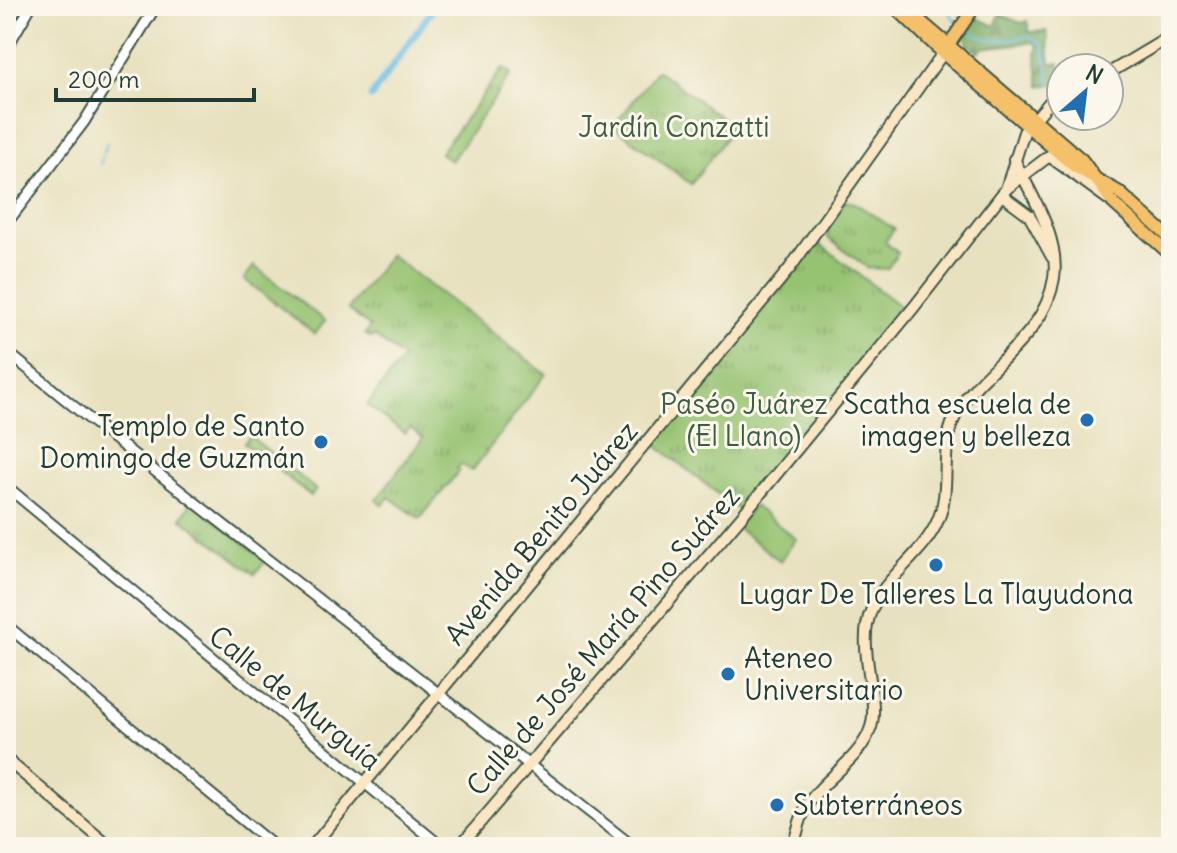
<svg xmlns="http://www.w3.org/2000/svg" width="1177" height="853" font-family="Delius,sans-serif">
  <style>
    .green { fill: #96c371; stroke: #5a8052; stroke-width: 2 }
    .forest { fill: url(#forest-firs); stroke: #4c734c; stroke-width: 2 }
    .park { fill: url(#park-tufts); stroke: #5a8052; stroke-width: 2 }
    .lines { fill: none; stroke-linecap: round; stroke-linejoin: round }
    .stream { stroke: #65bbe2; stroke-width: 2 }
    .canal { stroke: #65bbe2; stroke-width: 7 }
    .tertiary-casing { stroke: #3d5649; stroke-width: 13 }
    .secondary-casing { stroke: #3d5649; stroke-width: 14 }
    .primary-casing { stroke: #3d5649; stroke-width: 15 }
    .tertiary { stroke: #fff; stroke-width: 9 }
    .secondary { stroke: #fbe6c3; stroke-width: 10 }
    .primary { stroke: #f4c16a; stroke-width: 11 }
    .poi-dot { fill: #1f6fb2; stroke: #fbf7ec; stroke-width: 3 }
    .labels { text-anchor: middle; stroke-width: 6; stroke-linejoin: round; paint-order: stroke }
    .park-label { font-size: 28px; fill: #3d5e43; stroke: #fbf7ec }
    .poi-label { font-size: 28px; fill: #1f3d34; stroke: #fbf7ec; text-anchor: end }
    .street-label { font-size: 28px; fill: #1f3d34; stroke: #fbf7ec }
  </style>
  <defs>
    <pattern id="forest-firs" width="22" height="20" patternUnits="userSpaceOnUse" patternTransform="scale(2)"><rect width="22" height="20" fill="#78a963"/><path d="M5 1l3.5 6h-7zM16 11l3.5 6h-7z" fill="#628b52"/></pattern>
    <pattern id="park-tufts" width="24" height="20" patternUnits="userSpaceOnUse" patternTransform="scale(2)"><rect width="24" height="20" fill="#96c371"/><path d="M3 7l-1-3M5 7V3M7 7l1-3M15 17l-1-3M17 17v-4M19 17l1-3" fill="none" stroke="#7aa05e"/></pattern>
  </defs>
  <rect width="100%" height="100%" fill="#fbf7ec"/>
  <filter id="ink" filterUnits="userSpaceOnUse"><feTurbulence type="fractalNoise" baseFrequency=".0125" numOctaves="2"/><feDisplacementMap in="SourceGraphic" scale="16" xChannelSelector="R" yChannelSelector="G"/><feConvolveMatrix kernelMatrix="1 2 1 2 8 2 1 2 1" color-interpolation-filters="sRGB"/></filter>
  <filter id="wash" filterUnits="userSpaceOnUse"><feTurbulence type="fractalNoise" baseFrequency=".006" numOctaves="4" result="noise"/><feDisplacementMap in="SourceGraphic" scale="32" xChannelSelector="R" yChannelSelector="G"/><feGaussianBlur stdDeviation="1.8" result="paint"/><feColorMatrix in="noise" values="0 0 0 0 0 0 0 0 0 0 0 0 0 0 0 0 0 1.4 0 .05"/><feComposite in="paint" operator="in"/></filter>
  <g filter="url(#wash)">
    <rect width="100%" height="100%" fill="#e8e1bf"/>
    <path class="green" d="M754 506 796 539 780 561 736 527Z"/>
    <path class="forest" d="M1000 14 1021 23 1028 21 1029 32 1047 31 1050 63H1060L1061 83 1040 86 1036 54 1038 46 1034 42 983 48 978 53 969 46 965 36 977 18 995 26Z"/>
    <g class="park">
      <path d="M503 68 511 74 451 161 440 153Z"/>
      <path d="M657 70 734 127 691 184 614 126Z"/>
      <path d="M845 201 855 203 894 229 885 242 898 253 887 269 868 268 828 238V227Z"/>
      <path d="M817 242 902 308 741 512 655 444Z"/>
      <path d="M390 255 546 374 472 471 461 464 457 469 459 471 420 519 389 497 383 505 376 500 423 438 410 428 405 434 367 405 403 358 374 336 371 338 365 334 370 327 348 309Z"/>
      <path d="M254 266 325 321 315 334 244 279Z"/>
      <path d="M250 436 316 490 311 496 244 443Z"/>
      <path d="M192 502 266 561 255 574 181 518Z"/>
    </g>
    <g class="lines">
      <g class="stream">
        <path d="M948 6 952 17 957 22"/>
        <path d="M966 28C990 45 1001 41 1029 36L1043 46 1051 85"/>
        <path d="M100 165 107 142"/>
      </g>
      <path class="canal" d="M371 97 435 6"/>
    </g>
  </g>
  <g filter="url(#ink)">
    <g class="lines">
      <defs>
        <g id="tertiary">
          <path d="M6 49 31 6"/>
          <path d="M6 224 84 122 156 6"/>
          <path d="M6 351 104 431 634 847"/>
          <path d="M6 486 442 847"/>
          <path d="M6 625 275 847"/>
        </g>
        <g id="secondary">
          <path d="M1109 73 1171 36"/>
          <path d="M1006 189 1049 156 1108 199"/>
          <path d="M1002 195 1029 215 1052 257"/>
          <path d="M6 759 110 847"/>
          <path d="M312 847 790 268 943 53"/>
          <path d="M459 847 741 517 914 307 1006 189 1024 132 1054 97 1061 92"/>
          <path d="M793 847C798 830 801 811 813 797 831 774 862 756 871 727 879 703 861 655 867 625 874 582 922 559 938 520 952 488 939 451 954 419 976 369 1044 343 1054 278 1060 237 1031 195 1014 159"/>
        </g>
        <g id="primary">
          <path d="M894 6 943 53 1075 167 1119 192 1171 239"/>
          <path d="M903 6 1082 160 1113 203 1171 255"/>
          <path d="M946 49 975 6"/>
          <path d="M1170 847 1171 845"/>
        </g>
      </defs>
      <use href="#tertiary" class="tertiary-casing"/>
      <use href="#secondary" class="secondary-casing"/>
      <use href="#primary" class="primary-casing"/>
      <use href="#tertiary" class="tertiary"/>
      <use href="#secondary" class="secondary"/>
      <use href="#primary" class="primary"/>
    </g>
  </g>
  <g class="poi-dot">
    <circle cx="1087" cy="420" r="8"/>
    <circle cx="321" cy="442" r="8"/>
    <circle cx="936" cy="565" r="8"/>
    <circle cx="728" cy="674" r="8"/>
    <circle cx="777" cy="805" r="8"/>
  </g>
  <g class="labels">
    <g class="park-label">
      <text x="674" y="137">Jardín Conzatti</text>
      <text x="744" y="414">Paséo Juárez<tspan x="744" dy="32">(El Llano)</tspan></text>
    </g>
    <g class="poi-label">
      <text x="1071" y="414">Scatha escuela de<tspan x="1071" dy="32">imagen y belleza</tspan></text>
      <text x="305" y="436">Templo de Santo<tspan x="305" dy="32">Domingo de Guzmán</tspan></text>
      <text x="936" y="604" text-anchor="middle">Lugar De Talleres La Tlayudona</text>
      <text x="744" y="668" text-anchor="start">Ateneo<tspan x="744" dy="32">Universitario</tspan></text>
      <text x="793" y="815" text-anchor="start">Subterráneos</text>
    </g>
    <g class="street-label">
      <text transform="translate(541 533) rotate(-50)" y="10">Avenida Benito Juárez</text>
      <text transform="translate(603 641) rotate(-49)" y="10">Calle de José María Pino Suárez</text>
      <text transform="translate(295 698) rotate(39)" y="10">Calle de Murguía</text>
    </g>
  </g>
  <rect width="1177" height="853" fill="none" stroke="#fbf7ec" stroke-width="32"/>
  <g transform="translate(1085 92) rotate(28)"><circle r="38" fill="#fbf7ec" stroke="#a3ada2" stroke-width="2"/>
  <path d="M0-6L14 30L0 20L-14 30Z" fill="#1f6fb2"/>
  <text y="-12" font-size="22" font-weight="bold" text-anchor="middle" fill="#1f3d34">N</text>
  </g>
  <path d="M56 88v12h198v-12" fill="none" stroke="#1f3d34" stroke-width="4"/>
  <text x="68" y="88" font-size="24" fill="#1f3d34" stroke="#fbf7ec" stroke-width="6" paint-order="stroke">200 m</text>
</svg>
